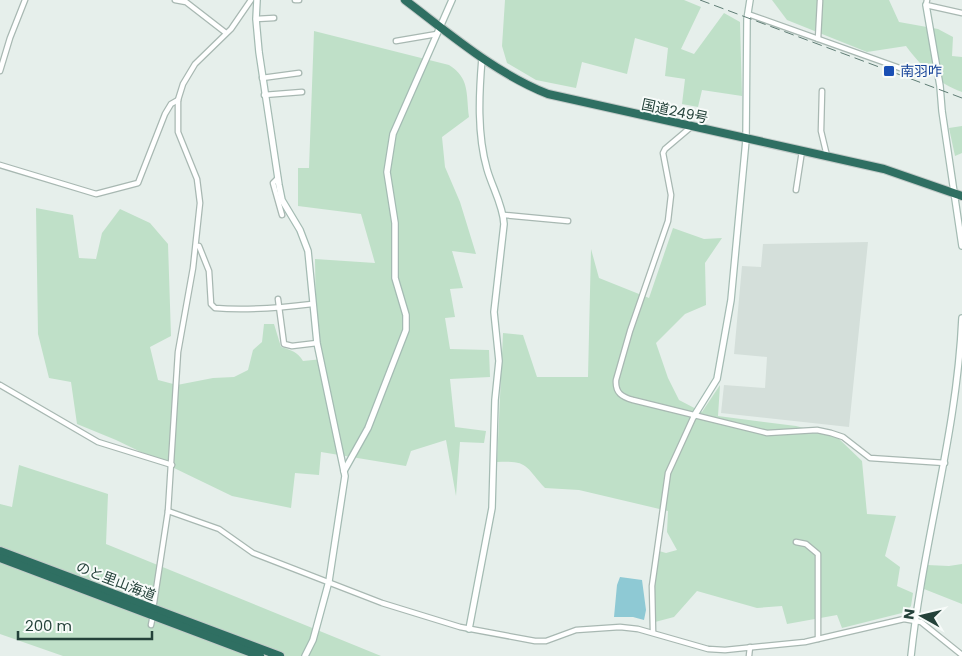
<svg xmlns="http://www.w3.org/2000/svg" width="962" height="656" font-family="Poppins,'Noto Sans JP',sans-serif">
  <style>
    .built { fill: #d4dfda }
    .green { fill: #bfe0c8 }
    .water { fill: #8ec9d4 }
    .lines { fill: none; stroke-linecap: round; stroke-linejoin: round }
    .street-casing { stroke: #a8b8b2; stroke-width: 7 }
    .secondary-casing { stroke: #a4bbb3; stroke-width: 8 }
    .highway-casing { stroke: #c2cac8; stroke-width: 10 }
    .street { stroke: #fff; stroke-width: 4.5 }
    .secondary { stroke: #fff; stroke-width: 5.5 }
    .highway { stroke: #2f6f62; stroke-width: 8 }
    .rail { stroke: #5f7d75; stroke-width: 1; stroke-dasharray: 10 5; stroke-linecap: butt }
    .transit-dot { fill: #1a4fb4; stroke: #f7fbf9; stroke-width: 2 }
    .labels { text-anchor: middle; stroke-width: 4; stroke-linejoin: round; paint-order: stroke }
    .transit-label { font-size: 14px; fill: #164399; stroke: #f7fbf9; text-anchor: start }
    .street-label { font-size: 14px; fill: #24423a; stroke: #f7fbf9 }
  </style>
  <rect width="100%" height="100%" fill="#e6efeb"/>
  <path class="built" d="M868 242 849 427 721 413 724 385 765 388 767 357 734 354 742 266 761 267 763 244Z"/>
  <g class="green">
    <path d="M505 0H684L701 7 681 49 694 54 724 13 740 22 742 96 702 90 698 107 682 104 685 79 665 76 668 48 635 38 627 74 582 62 576 88 536 80 507 63 502 46Z"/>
    <path d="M772 0H889L899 22 938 29 953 37 952 56 962 57V92C937 83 922 67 906 46L867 52 787 20Z"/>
    <path d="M314 31 449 65C470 78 466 94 469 117L442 137 445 167 460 202 476 254 452 251 463 288 450 289 455 317 445 318 450 349 489 350 490 377 450 379 455 427 486 431 484 443 460 442 456 496 446 440 411 451 406 466 321 452 319 475 295 473 291 508 232 496 116 440 77 424 71 382 49 378 38 334 36 208 73 215 79 258 96 259 102 233 120 209 150 223 168 244 171 336 150 347 158 380 177 385 213 378 234 377 248 370 253 350 262 342 264 324H274L281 347C291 350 298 352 303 361L323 359 316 323 315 259 375 263 361 214 298 206V168H309Z"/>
    <path d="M962 126V153L955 156 949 128Z"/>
    <path d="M673 228 704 239 722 238 705 263 706 305 685 314 656 343 668 378 679 400 702 412 720 385 718 416 796 426 836 436 862 461 867 514 896 516 885 556 900 567 897 586 913 593 911 606 906 612 842 628 837 615 787 624 782 606 757 608 697 591 674 617 655 622 654 586 659 551 666 553 677 550 667 532 668 511 579 490 545 488C525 466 528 460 497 462L503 333 523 335 537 377H588L591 249 599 278 649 298Z"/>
    <path d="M19 465 108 494 106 544 381 656H63L0 634V504L12 507Z"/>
    <path d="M962 564V604L924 589 927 565 949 566Z"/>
  </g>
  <path class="water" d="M620 577 642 580 646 610 644 620 633 617H614L617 585Z"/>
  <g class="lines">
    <defs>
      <g id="street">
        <path d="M175 0 186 2 226 33"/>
        <path d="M295 0H299"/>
        <path d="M927 0 926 5 962 13"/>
        <path d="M748 14 911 72H938"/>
        <path d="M256 19 274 18"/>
        <path d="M818 39 820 1"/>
        <path d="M396 41 437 34"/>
        <path d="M0 71 10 38 25 0"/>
        <path d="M262 78 299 73"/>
        <path d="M822 91 821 131 827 156"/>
        <path d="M264 95 302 92"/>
        <path d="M691 127 665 149 663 153 671 195 668 221 630 331 616 380C615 393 622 397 633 400L767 433 817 430 831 433 843 437 870 458 945 463"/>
        <path d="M0 165 96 194 138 183 165 114 171 104 178 100"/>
        <path d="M278 178 273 183 282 215"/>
        <path d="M796 190 802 151"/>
        <path d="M504 215 568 221"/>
        <path d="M196 246H199L209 271 211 304 215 308C247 311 279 308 312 304"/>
        <path d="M278 299 284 344 292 346 317 343"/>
        <path d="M0 385 98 442 172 465"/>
        <path d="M168 511 219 529 253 553 382 603 460 627 535 641H546L576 630 620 627 638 629 708 649 725 650 805 642 904 619 921 622 962 655"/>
        <path d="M796 542 806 544 818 554V639"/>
        <path d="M154 603 168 511 178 352 193 268 200 203 197 179 178 132V100L183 84 195 64 231 29 251 0"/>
        <path d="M151 625 152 620"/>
        <path d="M653 632 652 586 668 473 694 416"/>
        <path d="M749 656 750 647"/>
      </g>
      <g id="secondary">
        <path d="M257 0 256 19 259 52 279 185 282 200 300 230 308 251 317 343 345 476 329 581 313 640 305 656"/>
        <path d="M926 5 940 86 942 111 962 246"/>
        <path d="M694 416 717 379 731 300 746 140 747 19 750 0"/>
        <path d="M344 471 368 428 406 330V315L395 278V223L387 172 393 134 452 0"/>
        <path d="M469 629 492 508 495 400 499 361 494 312 504 224C503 205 492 187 487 169 477 134 479 94 482 58"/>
        <path d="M911 656C923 542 957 433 962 318"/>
      </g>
      <g id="highway">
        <path d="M405 0C450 34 495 73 548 94L884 169 962 196"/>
        <path d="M0 551 280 656"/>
        <path d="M0 558 260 656"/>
      </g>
    </defs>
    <use href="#street" class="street-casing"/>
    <use href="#secondary" class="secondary-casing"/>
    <use href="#highway" class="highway-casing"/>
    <use href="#street" class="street"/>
    <use href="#secondary" class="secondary"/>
    <use href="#highway" class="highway"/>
    <path class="rail" d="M700 0 962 98"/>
  </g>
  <rect class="transit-dot" x="883" y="65" width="12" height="12" rx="2.5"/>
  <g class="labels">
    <g class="transit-label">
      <text x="900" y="76">南羽咋</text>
    </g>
    <g class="street-label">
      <text transform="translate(675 111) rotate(12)" y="5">国道249号</text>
      <text transform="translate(116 581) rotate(21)" y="5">のと里山海道</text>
    </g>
  </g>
  <g transform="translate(922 616) rotate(278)" stroke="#f7fbf9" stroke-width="4" paint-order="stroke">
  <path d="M0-4L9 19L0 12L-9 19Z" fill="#24423a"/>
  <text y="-8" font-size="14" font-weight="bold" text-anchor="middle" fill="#24423a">N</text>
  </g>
  <path d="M18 631v8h134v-8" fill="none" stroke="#24423a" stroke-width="2.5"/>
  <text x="25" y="631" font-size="15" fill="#24423a" stroke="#f7fbf9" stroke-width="4" paint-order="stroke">200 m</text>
</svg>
